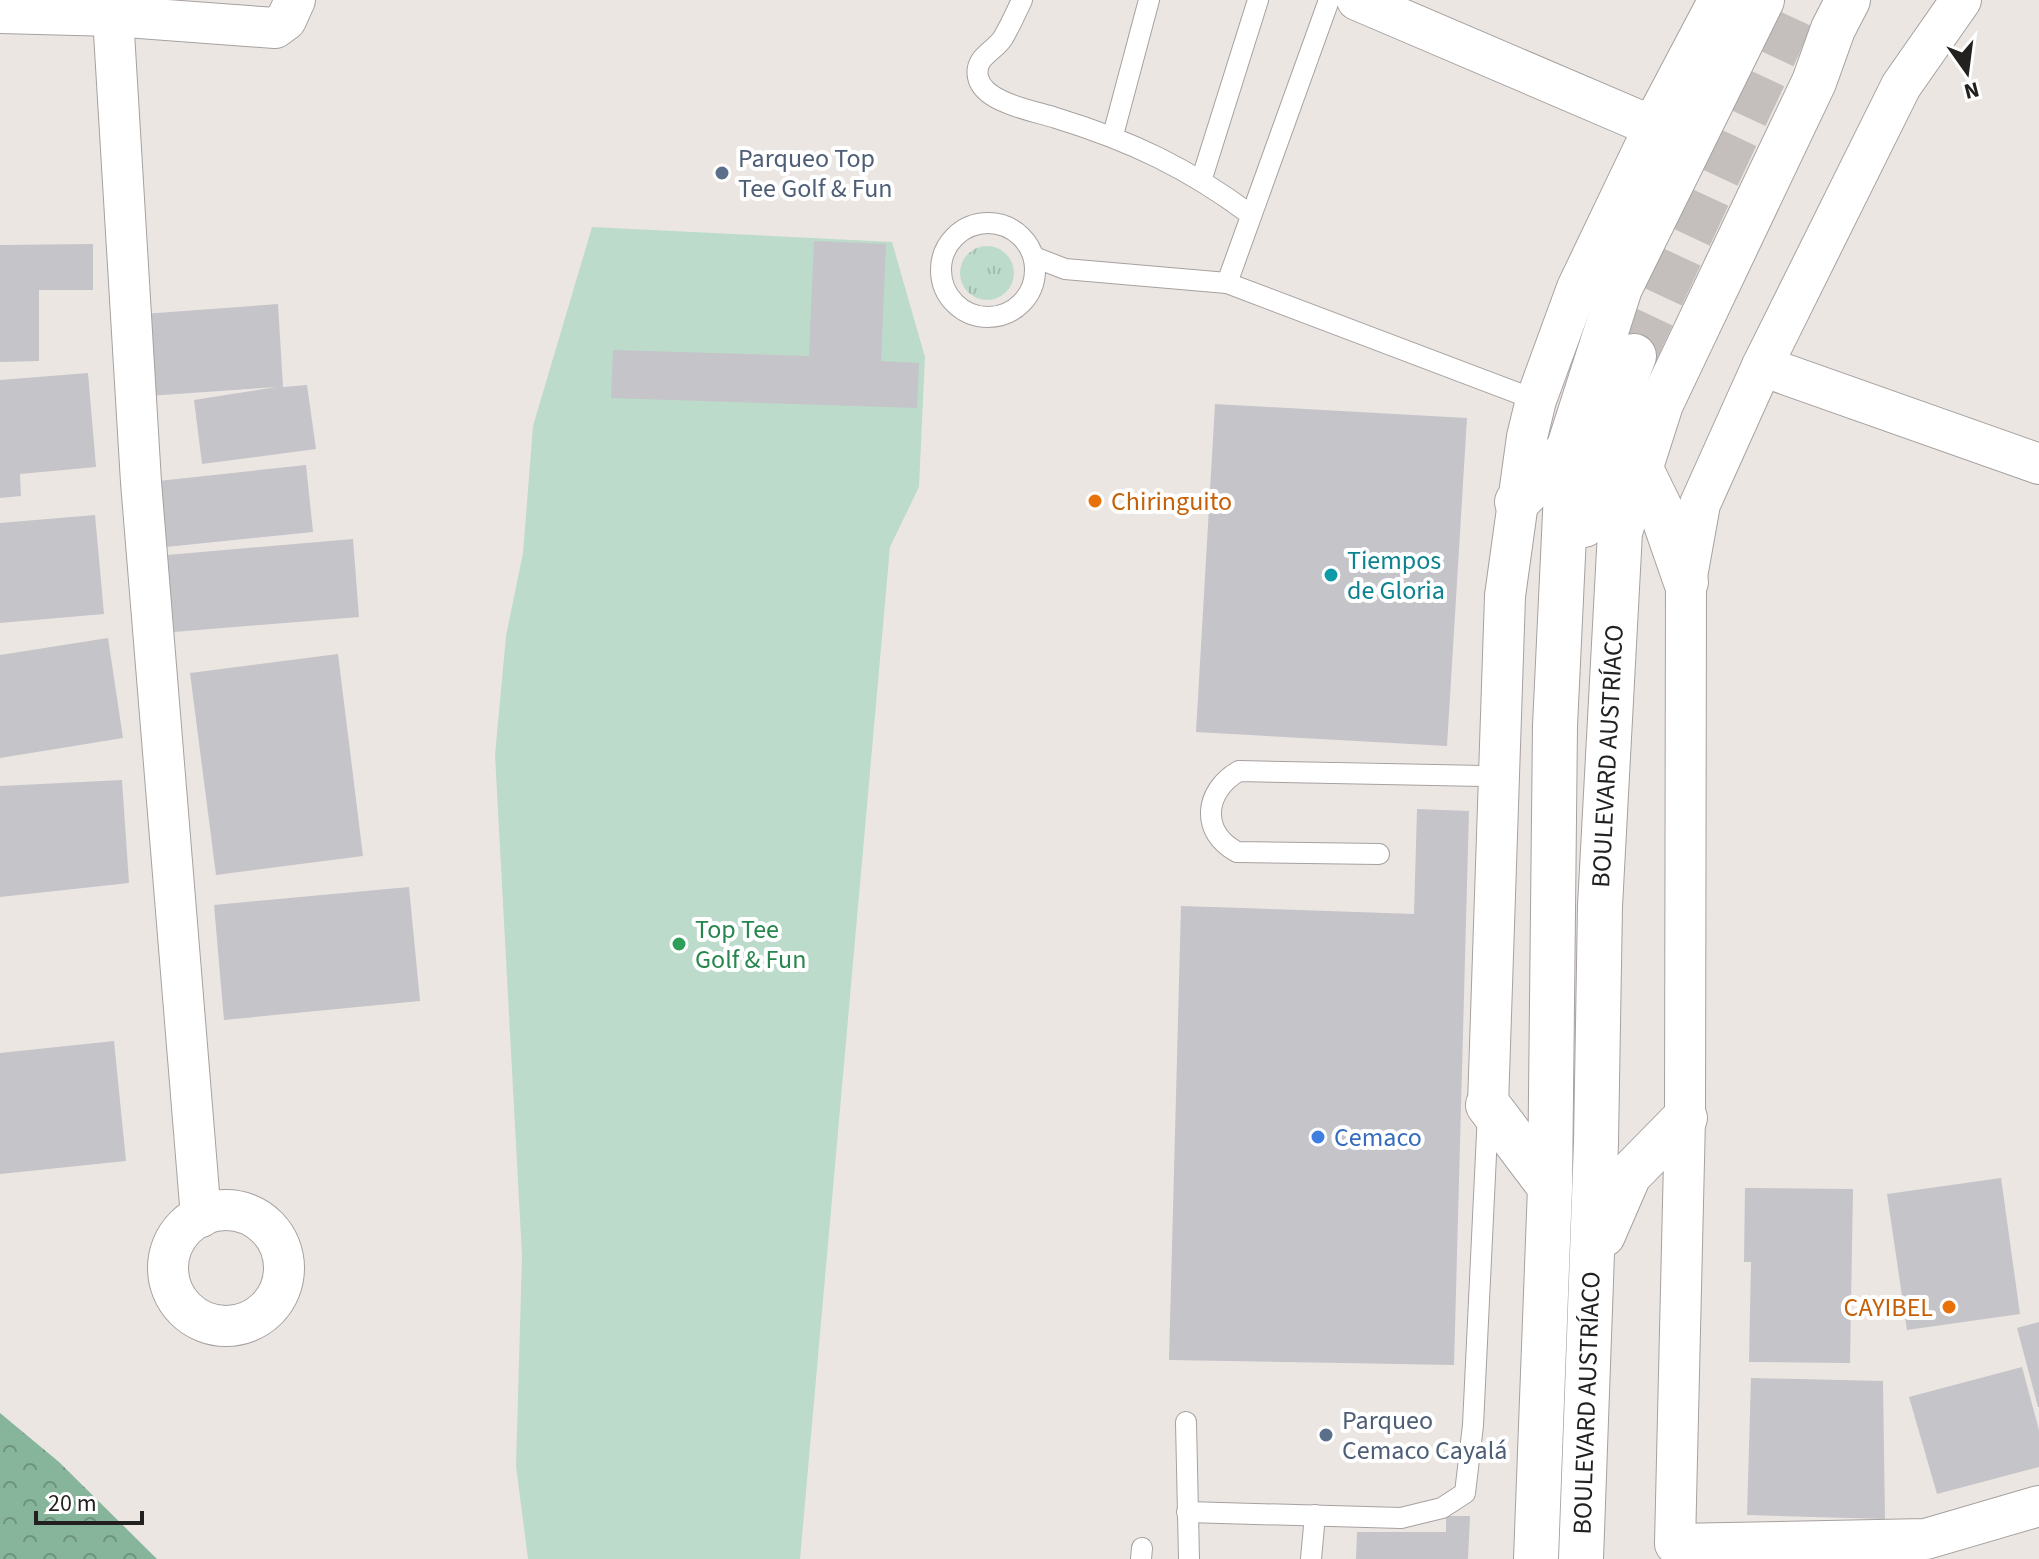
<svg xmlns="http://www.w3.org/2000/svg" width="2039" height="1559" font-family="'Source Sans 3',sans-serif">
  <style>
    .grass { fill: url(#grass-tufts) }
    .forest { fill: url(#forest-crowns) }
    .garden { fill: #bddbca }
    .building { fill: #c5c4c9 }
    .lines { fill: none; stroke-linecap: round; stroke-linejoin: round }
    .primary-tunnel { stroke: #c4bfbc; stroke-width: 44; stroke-dasharray: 44 22; stroke-linecap: butt }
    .lane-casing { stroke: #a6a19f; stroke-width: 22 }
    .street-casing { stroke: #a6a19f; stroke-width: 42 }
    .primary-casing { stroke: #a6a19f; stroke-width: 46 }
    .lane { stroke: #fff; stroke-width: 20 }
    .street { stroke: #fff; stroke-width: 40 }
    .primary { stroke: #fff; stroke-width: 44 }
    .service-dot { fill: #5c6f8a; stroke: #fff; stroke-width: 3 }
    .food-dot { fill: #e8710a; stroke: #fff; stroke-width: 3 }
    .culture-dot { fill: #0f9aa8; stroke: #fff; stroke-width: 3 }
    .leisure-dot { fill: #2e9e5b; stroke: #fff; stroke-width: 3 }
    .shop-dot { fill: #3f7fe0; stroke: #fff; stroke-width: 3 }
    .labels { text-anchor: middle; stroke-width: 8; stroke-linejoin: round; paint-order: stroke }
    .service-label { font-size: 26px; fill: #4e5e75; stroke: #fff; text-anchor: start }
    .food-label { font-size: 26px; fill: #c56008; stroke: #fff; text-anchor: start }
    .culture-label { font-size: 26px; fill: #0d838f; stroke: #fff; text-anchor: start }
    .street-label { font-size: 26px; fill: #232120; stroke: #fff }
    .leisure-label { font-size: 26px; fill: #27864d; stroke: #fff; text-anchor: start }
    .shop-label { font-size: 26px; fill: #366cbe; stroke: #fff; text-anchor: start }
  </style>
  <defs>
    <pattern id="grass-tufts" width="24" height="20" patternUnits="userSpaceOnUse" patternTransform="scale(2)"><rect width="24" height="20" fill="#bddbca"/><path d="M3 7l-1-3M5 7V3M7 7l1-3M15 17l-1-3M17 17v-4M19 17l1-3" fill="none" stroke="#a2bcad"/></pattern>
    <pattern id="forest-crowns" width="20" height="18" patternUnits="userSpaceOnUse" patternTransform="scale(2)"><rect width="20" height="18" fill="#86b59c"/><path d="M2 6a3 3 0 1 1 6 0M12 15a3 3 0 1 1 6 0" fill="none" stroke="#6d937f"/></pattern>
  </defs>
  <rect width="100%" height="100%" fill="#ece6e3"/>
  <circle class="grass" cx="987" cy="273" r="27"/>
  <path class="forest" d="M0 1413 59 1462 157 1559H0Z"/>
  <path class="garden" d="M592 227 892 242 925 357 919 487 890 547 800 1559H528L516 1466 522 1256 495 755 506 636 523 553 533 426Z"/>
  <g class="building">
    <path d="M814 241 886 244 881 361 919 363 917 408 611 398 613 350 809 356Z"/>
    <path d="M93 244V290H39V361L0 362V245Z"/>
    <path d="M278 304 283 387 307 385 316 449 202 464 194 400 276 387 148 396 143 314Z"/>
    <path d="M88 373 96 467 20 474 21 496 0 498V380Z"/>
    <path d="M1215 404 1467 418 1447 746 1196 732Z"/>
    <path d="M306 465 313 532 166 547 158 481Z"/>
    <path d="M95 515 104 614 0 623V523Z"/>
    <path d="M353 539 359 617 174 632 167 555Z"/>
    <path d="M108 638 123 738 0 758V655Z"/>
    <path d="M338 654 363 856 216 875 190 673Z"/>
    <path d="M122 780 129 883 0 897V786Z"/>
    <path d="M1417 809 1469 811 1454 1365 1169 1360 1181 906 1414 914Z"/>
    <path d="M409 887 420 1001 224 1020 214 905Z"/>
    <path d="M114 1041 126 1161 0 1174V1053Z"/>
    <path d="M2001 1178 2020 1314 1907 1330 1887 1194Z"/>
    <path d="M1745 1188 1853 1189 1850 1363 1749 1362 1751 1262H1744Z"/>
    <path d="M2039 1322V1407H2038L2017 1328Z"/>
    <path d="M2022 1367 2039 1430V1467L1937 1494 1909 1397Z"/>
    <path d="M1751 1378 1883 1381 1885 1519 1747 1515Z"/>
    <path d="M1446 1516H1470L1468 1559H1356L1357 1532H1446Z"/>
  </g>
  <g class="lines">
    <path class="primary-tunnel" d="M1634 356 1800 0"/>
    <defs>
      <g id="lane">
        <path d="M1022 0C1016 13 1010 26 1003 38 994 52 974 57 978 77 983 103 1035 111 1056 118 1131 141 1188 168 1251 215"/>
        <path d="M1113 135 1149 0"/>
        <path d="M1202 178 1258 0"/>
        <circle cx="988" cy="270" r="47"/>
        <path d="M1034 257 1065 269 1227 283 1536 400"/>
        <path d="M1227 283 1329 0"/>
        <path d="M1379 854 1237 852C1200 832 1204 791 1239 771L1483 776 1497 773"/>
        <path d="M1186 1422 1189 1559"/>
        <path d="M1187 1512 1401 1518 1442 1508 1465 1493 1473 1425 1488 1113"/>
        <path d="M1141 1559 1142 1548"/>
        <path d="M1311 1559 1315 1515"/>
      </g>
      <g id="street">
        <path d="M1357 0 1654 127 1577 288 1536 400 1527 437 1505 596 1488 1105"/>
        <path d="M1961 0 1901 86 1762 366 1700 504 1686 582 1685 1118 1675 1544 1926 1539 2039 1506"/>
        <path d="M0 13 113 16 275 28 286 20 295 0"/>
        <path d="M113 16 141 482 201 1217"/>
        <path d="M1762 366 2039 464"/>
        <circle cx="226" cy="1268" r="58"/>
      </g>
      <g id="primary">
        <path d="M1654 127 1721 0"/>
        <path d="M1639 465 1661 510 1686 582"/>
        <path d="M1517 502 1568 450"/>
        <path d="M1584 525 1616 403 1634 356"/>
        <path d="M1488 1105 1550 1187"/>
        <path d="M1603 1235 1629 1175 1685 1118"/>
        <path d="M1536 1559 1550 1187 1555 726 1568 450 1620 288 1762 0"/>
        <path d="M1581 1559 1596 1142 1600 906 1620 532 1661 404 1814 82 1833 29 1848 0"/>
      </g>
    </defs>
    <use href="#lane" class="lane-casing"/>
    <use href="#street" class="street-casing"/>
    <use href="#primary" class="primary-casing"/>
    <use href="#lane" class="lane"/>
    <use href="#street" class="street"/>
    <use href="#primary" class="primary"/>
  </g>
  <g class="service-dot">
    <circle cx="722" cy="173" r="8"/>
    <circle cx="1326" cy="1435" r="8"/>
  </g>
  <g class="food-dot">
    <circle cx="1095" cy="501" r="8"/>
    <circle cx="1949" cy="1307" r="8"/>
  </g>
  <circle class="culture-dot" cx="1331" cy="575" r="8"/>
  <circle class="leisure-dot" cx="679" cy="944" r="8"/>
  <circle class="shop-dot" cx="1318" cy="1137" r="8"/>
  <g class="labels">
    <g class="service-label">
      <text x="738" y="167">Parqueo Top<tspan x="738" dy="30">Tee Golf &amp; Fun</tspan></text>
      <text x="1342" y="1429">Parqueo<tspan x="1342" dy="30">Cemaco Cayalá</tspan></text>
    </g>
    <g class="food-label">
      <text x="1111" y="510">Chiringuito</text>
      <text x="1933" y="1316" text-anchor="end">CAYIBEL</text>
    </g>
    <g class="culture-label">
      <text x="1347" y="569">Tiempos<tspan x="1347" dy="30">de Gloria</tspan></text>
    </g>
    <g class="street-label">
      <text transform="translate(1607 756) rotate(-87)" y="9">BOULEVARD AUSTRÍACO</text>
      <text transform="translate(1586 1403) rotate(-88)" y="9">BOULEVARD AUSTRÍACO</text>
    </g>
    <g class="leisure-label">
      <text x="695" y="938">Top Tee<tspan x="695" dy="30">Golf &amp; Fun</tspan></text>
    </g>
    <g class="shop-label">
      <text x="1334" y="1146">Cemaco</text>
    </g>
  </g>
  <g transform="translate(1967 72) rotate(166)" stroke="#ffffff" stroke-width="6" paint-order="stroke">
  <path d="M0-6L14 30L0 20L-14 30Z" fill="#232120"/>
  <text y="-12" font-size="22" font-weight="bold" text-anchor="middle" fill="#232120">N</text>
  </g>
  <path d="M36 1511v12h106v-12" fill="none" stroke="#232120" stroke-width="4"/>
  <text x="48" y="1511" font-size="24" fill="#232120" stroke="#ffffff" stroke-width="6" paint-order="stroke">20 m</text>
</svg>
